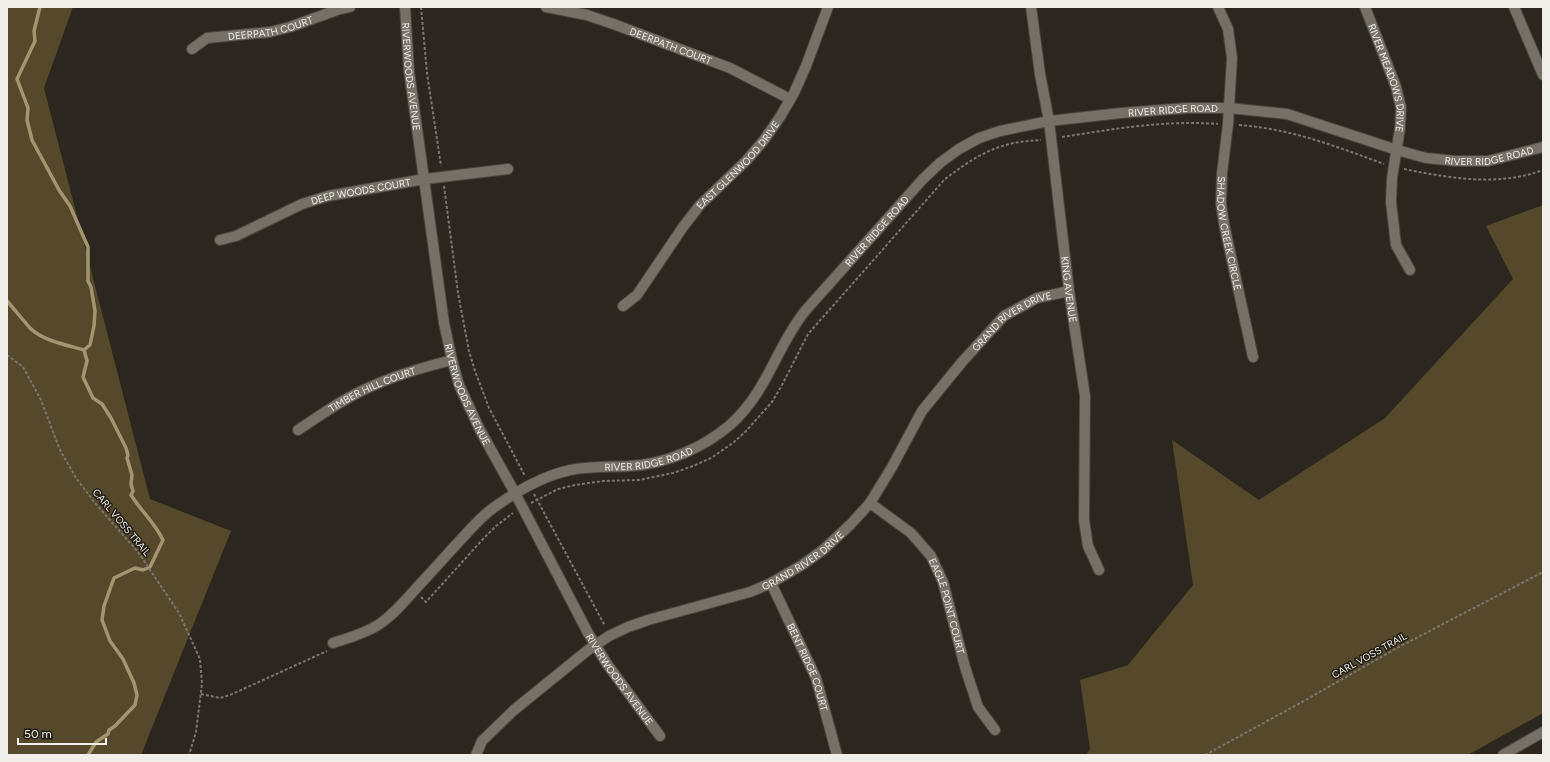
<svg xmlns="http://www.w3.org/2000/svg" width="1550" height="762" font-family="Figtree,sans-serif">
  <style>
    .green { fill: #55482b }
    .lines { fill: none; stroke-linecap: round; stroke-linejoin: round }
    .stream { stroke: #a49470; stroke-width: 3.5 }
    .minor-casing { stroke: #48453d; stroke-width: 12 }
    .path { stroke: #7a776f; stroke-width: 2; stroke-dasharray: 3 2; stroke-linecap: butt }
    .minor { stroke: #767166; stroke-width: 10 }
    .labels { text-anchor: middle; stroke-width: 3; stroke-linejoin: round; paint-order: stroke }
    .street-label { font-size: 10px; fill: #f0eee8; stroke: #211d14 }
  </style>
  <rect width="100%" height="100%" fill="#2b271e"/>
  <g class="green">
    <path d="M7 7H73L44 88 150 499 231 531 141 755H7Z"/>
    <path d="M1543 205V713L1468 755H1086L1090 749 1080 680 1128 665 1193 585 1172 440 1259 500 1385 418 1513 279 1486 226Z"/>
  </g>
  <g class="lines">
    <g class="stream">
      <path d="M40 7 34 31 35 41 17 79 28 108 27 120 32 140 59 190 70 206 88 247V281L91 287 95 311 94 326 90 345 84 350"/>
      <path d="M7 301C15 310 22 319 30 328 43 341 67 345 84 350"/>
      <path d="M84 350 87 361 83 377 93 398 102 404 111 418 126 448 128 455 127 458 132 475 131 484 133 491 131 495C141 511 155 523 163 540L150 567 143 570 135 568 114 578 104 606 102 620 110 641 123 659 134 683 137 695 135 705 115 726 109 730 108 734 96 742 88 755"/>
    </g>
    <defs>
      <g id="minor">
        <path id="s1" d="M405 7 409 71 444 323 452 360 459 385 480 430 515 493 588 633 607 664 660 736"/>
        <path id="s2" d="M546 7 587 15 616 25 730 68 790 99"/>
        <path id="s3" d="M1031 7 1040 74 1049 121 1069 291 1085 396 1084 520 1088 546 1099 570"/>
        <path id="s4" d="M1218 7 1228 29 1232 58 1228 124 1222 173 1221 204 1224 224 1253 357"/>
        <path id="s5" d="M1365 7 1396 87 1401 108 1400 128 1392 178 1391 202 1396 245 1410 270"/>
        <path d="M1514 7 1543 75"/>
        <path id="s6" d="M192 49 207 38 270 32 290 27 337 10 350 7"/>
        <path id="s7" d="M220 240 236 236 302 204 328 196 425 179 508 169"/>
        <path id="s8" d="M623 306 637 295 683 227 700 205 747 160 764 140 780 117 794 93 806 66 828 7"/>
        <path id="s9" d="M298 430C321 415 344 398 370 387 396 375 424 367 452 360"/>
        <path id="s10" d="M870 503 911 533 931 556 943 582 965 667 978 707 995 730"/>
        <path id="s11" d="M771 583 816 678 837 755"/>
        <path id="s12" d="M333 643C348 638 364 634 378 625 395 614 408 597 422 582 436 567 450 551 465 535 474 525 484 514 496 506 517 491 543 476 570 470 590 466 610 467 630 466 666 464 703 448 730 425 768 391 775 349 805 311L923 179 941 162 959 149 979 138 1000 131 1049 121 1121 113 1187 108H1229L1287 114 1397 150 1426 158 1456 161H1488L1543 147"/>
        <path id="s13" d="M476 755 482 741 514 710 588 650 609 636 628 627 648 620 750 592 771 583 802 565 823 550 851 524 870 503 892 467 922 411 962 362 1004 316 1037 298 1069 291"/>
        <path d="M1503 755 1543 732"/>
      </g>
    </defs>
    <use href="#minor" class="minor-casing"/>
    <g class="path">
      <path d="M421 7 427 73 441 166"/>
      <path d="M1239 125C1292 129 1335 146 1384 164"/>
      <path d="M1062 137C1113 129 1165 120 1218 124"/>
      <path d="M1404 169C1449 178 1498 187 1543 170"/>
      <path d="M444 186 458 293 469 351 475 371 489 408 525 476"/>
      <path d="M7 355 23 367 41 400 60 450 76 478 95 503 138 552 179 613 200 659 202 684 196 732 189 755"/>
      <path d="M534 494 605 626"/>
      <path d="M531 503 558 489 575 485 603 481 639 480 673 473 693 466 711 458 733 443 746 431 772 402 782 385 808 334 945 179C965 164 986 149 1010 144 1021 141 1031 141 1041 140"/>
      <path d="M421 597 426 602 483 539 496 526 513 513"/>
      <path d="M201 694 220 698 230 695 327 651"/>
      <path d="M1205 755 1302 702 1397 648 1543 572"/>
    </g>
    <use href="#minor" class="minor"/>
  </g>
  <g class="labels">
    <g class="street-label">
      <text dy="4" stroke="none"><textPath href="#s6" startOffset="83">DEERPATH COURT</textPath></text>
      <text dy="4" stroke="none"><textPath href="#s2" startOffset="131">DEERPATH COURT</textPath></text>
      <text dy="4" stroke="none"><textPath href="#s1" startOffset="70">RIVERWOODS AVENUE</textPath></text>
      <text dy="4" stroke="none"><textPath href="#s5" startOffset="75">RIVER MEADOWS DRIVE</textPath></text>
      <text dy="4" stroke="none"><textPath href="#s12" startOffset="1050">RIVER RIDGE ROAD</textPath></text>
      <text dy="4" stroke="none"><textPath href="#s12" startOffset="1374">RIVER RIDGE ROAD</textPath></text>
      <text dy="4" stroke="none"><textPath href="#s8" startOffset="183">EAST GLENWOOD DRIVE</textPath></text>
      <text dy="4" stroke="none"><textPath href="#s7" startOffset="150">DEEP WOODS COURT</textPath></text>
      <text dy="4" stroke="none"><textPath href="#s12" startOffset="714">RIVER RIDGE ROAD</textPath></text>
      <text dy="4" stroke="none"><textPath href="#s4" startOffset="230">SHADOW CREEK CIRCLE</textPath></text>
      <text dy="4" stroke="none"><textPath href="#s3" startOffset="285">KING AVENUE</textPath></text>
      <text dy="4" stroke="none"><textPath href="#s13" startOffset="714">GRAND RIVER DRIVE</textPath></text>
      <text dy="4" stroke="none"><textPath href="#s9" startOffset="85">TIMBER HILL COURT</textPath></text>
      <text dy="4" stroke="none"><textPath href="#s1" startOffset="394">RIVERWOODS AVENUE</textPath></text>
      <text dy="4" stroke="none"><textPath href="#s12" startOffset="379">RIVER RIDGE ROAD</textPath></text>
      <text transform="translate(122 522) rotate(50)" y="4">CARL VOSS TRAIL</text>
      <text dy="4" stroke="none"><textPath href="#s13" startOffset="390">GRAND RIVER DRIVE</textPath></text>
      <text dy="4" stroke="none"><textPath href="#s10" startOffset="134">EAGLE POINT COURT</textPath></text>
      <text transform="translate(1369 655) rotate(-29)" y="4">CARL VOSS TRAIL</text>
      <text dy="4" stroke="none"><textPath href="#s11" startOffset="92">BENT RIDGE COURT</textPath></text>
      <text dy="4" stroke="none"><textPath href="#s1" startOffset="718">RIVERWOODS AVENUE</textPath></text>
    </g>
  </g>
  <rect width="1550" height="762" fill="none" stroke="#f0eee8" stroke-width="16"/>
  <path d="M18 738v6h88v-6" fill="none" stroke="#f0eee8" stroke-width="2"/>
  <text x="24" y="738" font-size="12" fill="#f0eee8" stroke="#211d14" stroke-width="3" paint-order="stroke">50 m</text>
</svg>
